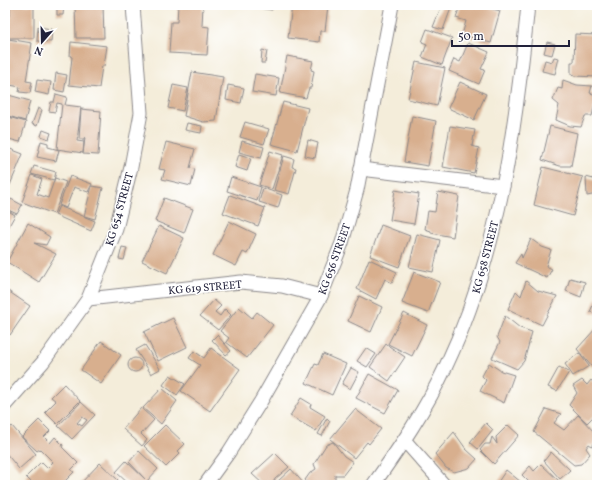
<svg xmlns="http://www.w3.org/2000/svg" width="602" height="490" font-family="Vollkorn,serif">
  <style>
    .building { fill: #d8af8e; fill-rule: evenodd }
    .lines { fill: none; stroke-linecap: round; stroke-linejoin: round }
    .minor-casing { stroke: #8b888a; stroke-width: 15 }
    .minor { stroke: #fff; stroke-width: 13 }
    .labels { text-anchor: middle; stroke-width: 3; stroke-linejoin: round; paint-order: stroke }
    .street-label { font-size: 11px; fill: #22223b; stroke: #fff }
  </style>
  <rect width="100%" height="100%" fill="#fff"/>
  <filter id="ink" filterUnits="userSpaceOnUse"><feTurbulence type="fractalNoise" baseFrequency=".025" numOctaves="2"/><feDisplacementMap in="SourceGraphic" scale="8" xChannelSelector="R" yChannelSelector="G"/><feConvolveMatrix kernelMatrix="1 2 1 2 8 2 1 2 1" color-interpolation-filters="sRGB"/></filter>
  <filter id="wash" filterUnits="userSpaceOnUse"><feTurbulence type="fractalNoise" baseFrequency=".012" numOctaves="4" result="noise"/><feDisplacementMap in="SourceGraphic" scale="16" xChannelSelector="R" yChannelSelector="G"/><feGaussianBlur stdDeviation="0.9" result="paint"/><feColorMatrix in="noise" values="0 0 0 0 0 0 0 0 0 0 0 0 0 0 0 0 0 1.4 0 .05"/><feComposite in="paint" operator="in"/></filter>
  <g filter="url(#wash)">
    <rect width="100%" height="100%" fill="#f4edda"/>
    <g id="blocks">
      <g class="building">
        <path d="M10 5H34V38H6L5 15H10Z"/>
        <path d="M57 5H64L63 15H57Z"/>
        <path d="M75 5H103L104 38H76Z"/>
        <path d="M178 5H203L202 26 209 27 207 55 169 53 171 22H177Z"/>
        <path d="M259 5H273L272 10 258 8Z"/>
        <path d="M292 5H328L325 31H320L319 42 288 38Z"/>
        <path d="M442 5 451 8 443 30 433 27Z"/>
        <path d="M460 5H479L500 11 491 43 462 35 466 21 456 18Z"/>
        <path d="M38 27 52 29 51 42 37 41Z"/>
        <path d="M427 29 452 38 442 65 422 57 427 44 422 42Z"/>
        <path d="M575 34 597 35V77L574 76V75L571 74V62H574Z"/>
        <path d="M8 39 32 43 26 81 32 82 30 93 19 92 20 87 5 84V60Z"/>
        <path d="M71 42 107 46 104 66H102L99 88 69 85 72 57 70 56Z"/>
        <path d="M547 42 555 44 552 55 544 53Z"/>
        <path d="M468 43 489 52 481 69 485 70 479 84 449 71 454 59 460 62Z"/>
        <path d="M262 50 267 51 265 63H261Z"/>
        <path d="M287 56 313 61 311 70 314 71 311 88H309L306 98 280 93Z"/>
        <path d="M554 57 559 58 555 74 542 71 545 60 552 62Z"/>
        <path d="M416 62 445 68 437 106 408 99Z"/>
        <path d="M192 72 223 77 216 121 203 122 184 116Z"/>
        <path d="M56 73 67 75 64 92 54 90Z"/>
        <path d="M255 74 279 78 276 96 252 92Z"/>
        <path d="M37 80 51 82 49 95 35 92Z"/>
        <path d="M563 80 577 85 592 86 590 93 597 95 592 116H585L581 127 570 126 556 120 559 105 553 100 558 88 562 89Z"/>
        <path d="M460 82 486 94 474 120 448 108Z"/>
        <path d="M173 85 188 88 183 111 168 108Z"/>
        <path d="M228 85 244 88 241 103 226 100Z"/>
        <path d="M5 94 30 101 25 121 5 115Z"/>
        <path d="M56 94 67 97 65 105 81 107 77 141 84 142 83 153 57 149 62 104 57 103 55 112 49 111 51 102H54Z"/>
        <path d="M283 102 308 108 297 151 271 144Z"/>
        <path d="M38 108 42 110 37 126 32 124Z"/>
        <path d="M81 109 101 111 98 155 83 154 85 137 84 139H79Z"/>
        <path d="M5 116 26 122 20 142 5 138Z"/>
        <path d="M412 116 436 121 428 166 404 162Z"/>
        <path d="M245 122 269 129 264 144 240 137Z"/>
        <path d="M187 123 202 126 201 133 185 130Z"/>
        <path d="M450 126 475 130 472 146 479 148 474 173 443 167Z"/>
        <path d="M550 126 577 133 571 166H560L542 160Z"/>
        <path d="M43 130 51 133 49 139 41 136Z"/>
        <path d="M308 140 318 143 315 158 305 156Z"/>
        <path d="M41 141 48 143V147L59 150 56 161 37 157Z"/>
        <path d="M242 141 264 147 261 158 239 152Z"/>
        <path d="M166 142 195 149 190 168 195 169 191 186 162 179 165 170 159 169Z"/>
        <path d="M5 147 23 154 10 185 5 183Z"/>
        <path d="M270 151 283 155 272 189 259 185Z"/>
        <path d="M239 154 251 158 247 171 235 167Z"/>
        <path d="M284 156 294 159 292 167 296 168 289 194 274 190Z"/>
        <path d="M34 166 56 172 54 180 31 174Z"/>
        <path d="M543 167 583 177 573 216 534 205Z"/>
        <path d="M32 175 42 179 37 194 48 198 55 178 66 182 54 214 22 202Z"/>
        <path d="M70 176 92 184 88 192 74 187 66 208 59 205Z"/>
        <path d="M231 177 261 187 257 201 227 191Z"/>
        <path d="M586 177 597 180V194L587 196Z"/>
        <path d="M92 186 103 188 95 219 84 216Z"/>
        <path d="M263 188 282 195 278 208 259 202Z"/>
        <path d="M395 190 419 194 414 224 390 220Z"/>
        <path d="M438 192 459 196 453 237 431 233V231L425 229 428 211 435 212Z"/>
        <path d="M230 195 265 208 258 226 223 213Z"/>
        <path d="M164 198 193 209 184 233 155 221Z"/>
        <path d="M11 199 22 205 17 214 6 209Z"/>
        <path d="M59 206 95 221 91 231 55 215Z"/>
        <path d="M5 209 15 215 5 233Z"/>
        <path d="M229 221 256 234 247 254 243 252 236 266 213 255Z"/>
        <path d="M28 223 50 237 46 245 34 243 56 254 39 282 7 262Z"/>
        <path d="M381 225 410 236 399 267 370 256Z"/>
        <path d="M159 226 184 238 167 273 142 261Z"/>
        <path d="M417 234 440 240 433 272 409 267Z"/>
        <path d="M531 239 542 247 551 250 546 266 552 269 547 278 515 263 521 254 522 258Z"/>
        <path d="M122 247 127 248 124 260 119 259Z"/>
        <path d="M369 259 397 272 392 283 385 279 376 299 357 289Z"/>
        <path d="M414 272 440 282 428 313 402 303Z"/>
        <path d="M570 278 585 282 581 297 566 291Z"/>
        <path d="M526 281 538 291 557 296 542 325 508 309 516 291 521 296Z"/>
        <path d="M5 289 30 306 10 335 5 331Z"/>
        <path d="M359 296 382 307 371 332 348 321Z"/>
        <path d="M596 298 597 300V314L590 312Z"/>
        <path d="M214 300 221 306 215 312 220 316 225 309 231 315 218 330 200 316Z"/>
        <path d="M239 307 252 318 257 312 273 325 247 358 226 342 229 338 220 331Z"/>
        <path d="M404 313 427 325 412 356 388 344Z"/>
        <path d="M505 316 520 328 532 332 524 361 517 369 492 358 500 342 497 337Z"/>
        <path d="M173 318 187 347 158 361 144 332Z"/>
        <path d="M597 327V362L592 367 577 349Z"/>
        <path d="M217 335 231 351 226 355 212 340Z"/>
        <path d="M101 341 121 355 101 384 81 370Z"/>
        <path d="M386 344 405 357 389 381 370 367Z"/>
        <path d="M145 345 160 369 151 374 136 350Z"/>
        <path d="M211 348 240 369 210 411 181 391 200 365 189 358 194 351 204 358Z"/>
        <path d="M366 348 376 354 367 367 357 361Z"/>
        <path d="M579 353 589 366 573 376 565 364Z"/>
        <path d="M323 354 346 364 332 395 306 383 315 364 318 365Z"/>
        <circle cx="135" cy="365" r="7"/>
        <path d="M489 363 501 371 514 375 504 403 480 391 486 380 482 376Z"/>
        <path d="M559 367 569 372 557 391 548 387Z"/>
        <path d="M351 368 359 372 350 389 342 384Z"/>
        <path d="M369 374 398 390 385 413 356 398Z"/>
        <path d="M170 375 185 384 177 395 163 385Z"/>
        <path d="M582 380 587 385 591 380 597 386V413L587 423 569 405 577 393 573 386Z"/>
        <path d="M64 384 80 401 57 424 45 412 56 401 51 397Z"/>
        <path d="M162 388 177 401 161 424 143 408Z"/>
        <path d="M301 398 311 404 310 407 325 416 316 431 290 416Z"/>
        <path d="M81 402 95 415 72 439 58 426ZM82 417 87 420 82 426 77 423Z"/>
        <path d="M141 408 154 420 141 434 147 440 142 446 123 429Z"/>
        <path d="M355 409 381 429 369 444 367 442 354 458 330 439Z"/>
        <path d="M546 409 561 414 554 423 564 430 578 415 597 435V440L592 446 589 444 586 448 590 454 581 464 574 465 534 432Z"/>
        <path d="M327 418 330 421 322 436 318 434Z"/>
        <path d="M39 420 50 431 44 437 50 443 55 437 63 445 62 447 78 463 71 470 74 472 61 485H34L26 477 41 462 47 468 53 462 40 449 37 451 22 437Z"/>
        <path d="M486 423 493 430 478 449 470 442Z"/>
        <path d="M165 425 185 444 178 451 180 453 166 467 144 446Z"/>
        <path d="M508 425 519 435 494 464 480 450 485 444H490L492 437 497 444 496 437Z"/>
        <path d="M12 426 36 454 19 469 5 452V432Z"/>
        <path d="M454 432 466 449 477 459 469 468 454 472 446 468 435 454Z"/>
        <path d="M333 442 344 456 353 462 343 475H335V482L331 485H310L305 480 310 473 316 469 314 464 326 445Z"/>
        <path d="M139 451 158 469 147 481 150 483 148 485H130L116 472 126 461 145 479 129 462Z"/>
        <path d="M551 452 570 470 560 479 544 461Z"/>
        <path d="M275 453 289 467 275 479 272 485H264L252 474Z"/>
        <path d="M100 463 118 480 113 485H79Z"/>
        <path d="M541 464 559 481 557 485H532L522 475 530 466 534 471Z"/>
        <path d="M291 469 305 485H276L277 482Z"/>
        <path d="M506 470 521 482 519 485H496Z"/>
      </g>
    </g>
  </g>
  <g filter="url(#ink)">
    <use href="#blocks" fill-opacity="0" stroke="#8b888a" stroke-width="1"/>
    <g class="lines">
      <defs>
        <g id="minor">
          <path d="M361 169 503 186"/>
          <path d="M88 299 241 282 282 286 321 296"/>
          <path d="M5 405 43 362 88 299 116 229 131 167 141 113 133 5"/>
          <path d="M405 441 444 485"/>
          <path d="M205 485 229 452 261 401 321 296 342 243 357 190 392 5"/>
          <path d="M373 485C400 447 426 409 446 366 499 254 516 128 528 5"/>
        </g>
      </defs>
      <use href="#minor" class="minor-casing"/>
      <use href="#minor" class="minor"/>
    </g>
  </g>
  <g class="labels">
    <g class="street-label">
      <text transform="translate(119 209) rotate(-74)" y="4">KG 654 STREET</text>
      <text transform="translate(485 257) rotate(-75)" y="4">KG 658 STREET</text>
      <text transform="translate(334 259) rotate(-70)" y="4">KG 656 STREET</text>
      <text transform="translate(205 287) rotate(-5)" y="4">KG 619 STREET</text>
    </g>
  </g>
  <rect width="602" height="490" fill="none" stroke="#fff" stroke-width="20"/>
  <g transform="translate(42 42) rotate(200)" stroke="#ffffff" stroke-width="3" paint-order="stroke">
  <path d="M0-3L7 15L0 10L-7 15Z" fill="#22223b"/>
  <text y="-6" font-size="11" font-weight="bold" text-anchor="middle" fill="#22223b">N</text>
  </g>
  <path d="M452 40v6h117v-6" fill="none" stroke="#22223b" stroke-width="2"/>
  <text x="458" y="40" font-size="12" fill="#22223b" stroke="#ffffff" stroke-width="3" paint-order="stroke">50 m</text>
</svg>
